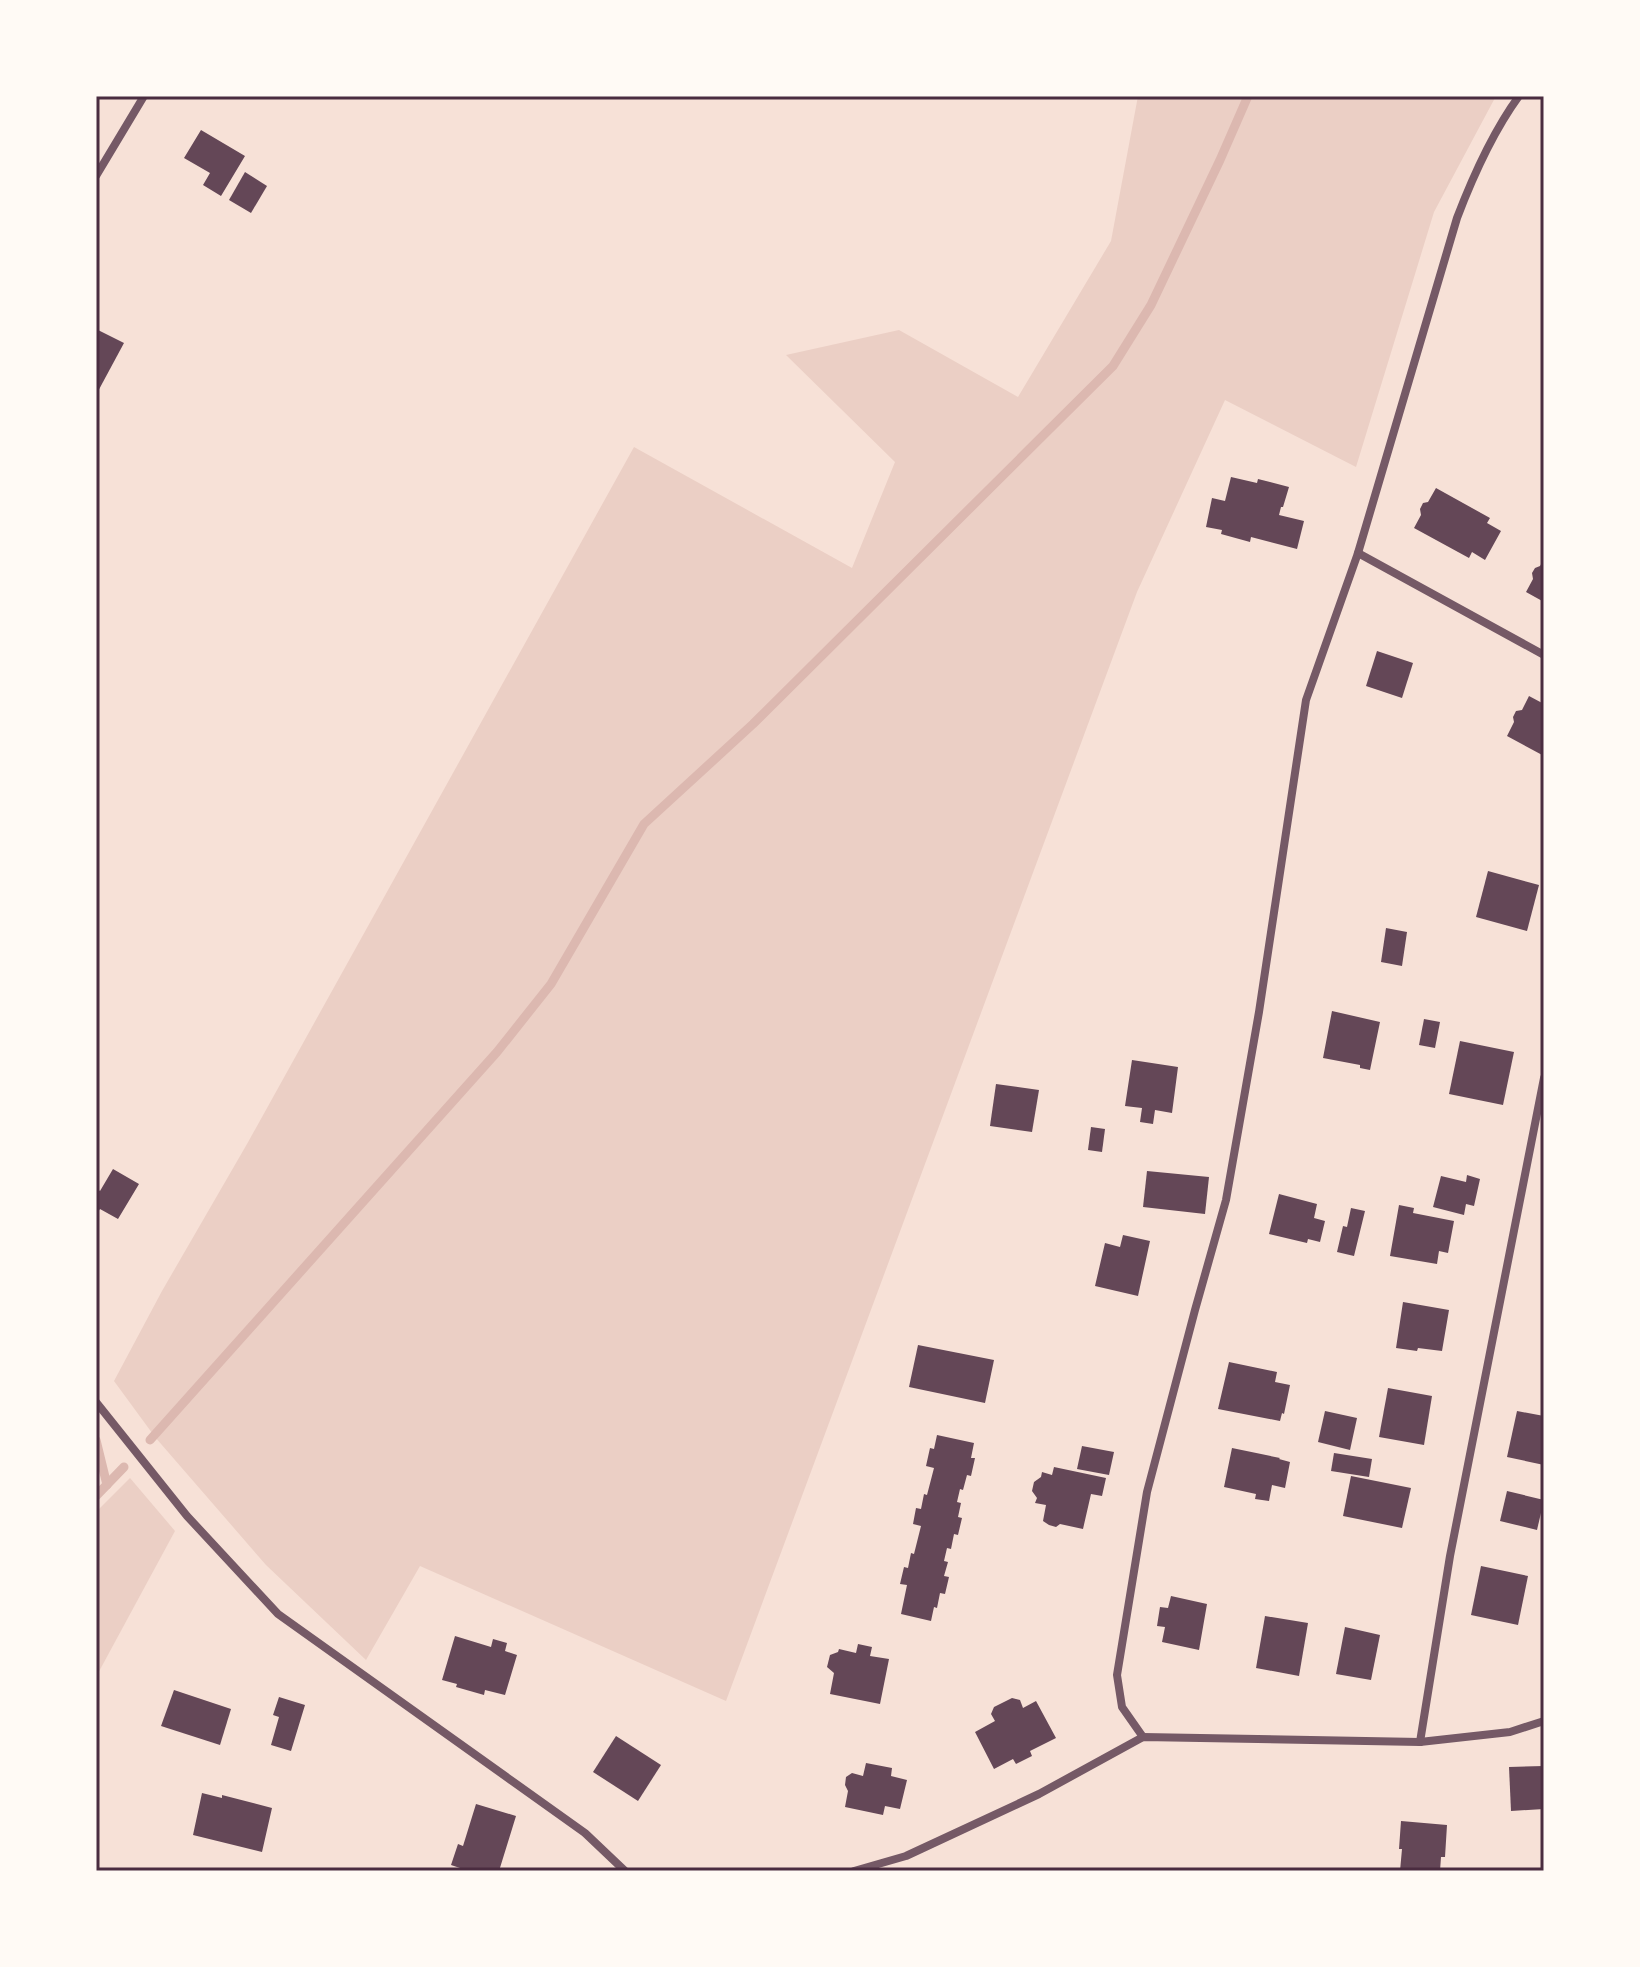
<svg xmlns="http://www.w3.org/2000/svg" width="1640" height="1967" font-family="'Noto Sans',sans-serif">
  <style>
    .green { fill: #ebcfc5 }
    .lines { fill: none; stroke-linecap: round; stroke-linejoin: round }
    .stream { stroke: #dcb8b0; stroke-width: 9 }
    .building { fill: #644757 }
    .minor { stroke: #755966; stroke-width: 8 }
    .neatline { fill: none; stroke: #4a2c40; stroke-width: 3 }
  </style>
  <rect width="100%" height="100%" fill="#f7e1d7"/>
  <g class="green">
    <path d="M1138 96H1496L1434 212 1356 467 1225 400 1137 592 726 1701 420 1566 366 1660 266 1565 155 1437 114 1381 162 1291 247 1144 634 447 852 568 895 462 786 355 899 330 1018 397 1111 241Z"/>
    <path d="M130 1478 175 1531 96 1677V1512Z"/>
  </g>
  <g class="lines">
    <g class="stream">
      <path d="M96 1440 107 1485"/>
      <path d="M150 1440 497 1052 551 984 644 824 753 724 1113 366 1151 305 1220 160 1248 96"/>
      <path d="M96 1496 124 1467"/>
    </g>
  </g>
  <g class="building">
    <path d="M201 130 245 156 221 196 203 185 210 173 184 158Z"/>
    <path d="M245 172 267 186 251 213 229 200Z"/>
    <path d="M96 329 124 343 96 395Z"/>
    <path d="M1231 477 1257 483 1258 479 1289 487 1283 507H1281L1279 515 1304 521 1297 549 1251 537 1250 542 1221 534 1222 530 1206 527 1212 498 1225 501Z"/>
    <path d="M1436 488 1490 518 1487 523 1501 531 1485 560 1472 552 1469 558 1414 528 1421 515 1420 509 1423 503 1428 502Z"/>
    <path d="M1544 559V602L1526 592 1533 579 1532 573 1535 568 1540 566Z"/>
    <path d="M1377 651 1413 663 1402 698 1366 686Z"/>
    <path d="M1529 696 1544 704V756L1507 736 1514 722 1513 717 1516 711 1522 710Z"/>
    <path d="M1488 871 1539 885 1527 931 1476 917Z"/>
    <path d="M1386 928 1407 932 1402 966 1381 962Z"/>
    <path d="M1332 1011 1380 1022 1370 1070 1360 1068V1065L1323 1058Z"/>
    <path d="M1424 1019 1440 1022 1435 1048 1419 1045Z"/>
    <path d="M1460 1041 1514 1052 1503 1105 1449 1094Z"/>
    <path d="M1132 1060 1178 1067 1172 1113 1155 1110 1153 1124 1140 1122 1142 1108 1125 1106Z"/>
    <path d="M996 1084 1039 1090 1032 1132 990 1126Z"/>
    <path d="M1091 1127 1105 1129 1102 1152 1088 1150Z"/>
    <path d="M113 1169 139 1184 118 1219 100 1209 96 1215V1188L100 1191Z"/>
    <path d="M1147 1171 1209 1177 1205 1214 1143 1207Z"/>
    <path d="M1467 1175 1480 1179 1474 1206 1466 1204 1464 1215 1433 1207 1441 1176 1466 1182Z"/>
    <path d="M1279 1194 1317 1204 1314 1218 1325 1221 1320 1242 1308 1239 1307 1243 1269 1234Z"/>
    <path d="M1399 1205 1414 1208 1413 1213 1454 1221 1448 1253 1439 1251 1437 1264 1390 1256Z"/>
    <path d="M1351 1208 1365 1211 1354 1256 1337 1252 1343 1226 1347 1227Z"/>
    <path d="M1123 1235 1150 1241 1138 1296 1095 1286 1105 1243 1120 1247Z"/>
    <path d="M1403 1302 1449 1310 1442 1351 1418 1348 1417 1351 1396 1348Z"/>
    <path d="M918 1345 994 1360 985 1403 909 1387Z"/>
    <path d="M1229 1362 1277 1372 1275 1382 1290 1385 1284 1414 1282 1413 1280 1421 1218 1409Z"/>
    <path d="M1388 1388 1432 1396 1424 1445 1379 1437Z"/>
    <path d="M1325 1411 1357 1418 1350 1450 1318 1442Z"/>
    <path d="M1517 1411 1544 1416V1465L1507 1457Z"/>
    <path d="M937 1435 974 1443 971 1458H975L971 1476 967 1475 963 1490 960 1489 957 1502 961 1503 958 1517 962 1518 958 1535 954 1534 951 1549 947 1548 944 1561 948 1562 944 1576 949 1577 945 1594 940 1593 937 1608 934 1607 931 1621 901 1614 907 1585 900 1584 904 1567 908 1568 911 1553 914 1554 921 1526 913 1524 916 1508 921 1509 924 1494 927 1495 934 1468 926 1466 930 1448 934 1449Z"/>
    <path d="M1082 1446 1114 1452 1109 1475 1077 1469Z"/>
    <path d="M1232 1448 1280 1458 1279 1459 1290 1462 1285 1488 1272 1485 1269 1501 1255 1499 1256 1494 1224 1487Z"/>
    <path d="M1334 1453 1372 1459 1369 1477 1331 1471Z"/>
    <path d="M1054 1467 1106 1478 1102 1496 1091 1494 1083 1529 1060 1524 1056 1527 1049 1525 1043 1521 1046 1505 1035 1503 1037 1498 1032 1491 1034 1482 1041 1477 1042 1472 1052 1475Z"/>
    <path d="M1351 1476 1411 1488 1402 1528 1343 1516Z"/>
    <path d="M1507 1491 1544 1500 1537 1530 1500 1521Z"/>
    <path d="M1481 1566 1528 1576 1518 1625 1471 1615Z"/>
    <path d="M1171 1596 1207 1604 1199 1650 1162 1642 1165 1627 1157 1626 1160 1607 1168 1608Z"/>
    <path d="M1265 1616 1308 1623 1299 1676 1256 1668Z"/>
    <path d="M1345 1627 1380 1635 1371 1680 1336 1674Z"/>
    <path d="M455 1636 491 1647 493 1639 507 1643 505 1651 517 1655 505 1695 485 1690 484 1695 456 1687 457 1684 442 1680Z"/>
    <path d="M858 1644 872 1647 870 1656 889 1659 880 1704 830 1694 834 1673 827 1667 830 1655 838 1652 839 1649 856 1653Z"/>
    <path d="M174 1690 231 1709 220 1745 161 1726Z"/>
    <path d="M279 1697 305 1705 291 1751 271 1745 279 1717 273 1715Z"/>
    <path d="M1012 1698 1020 1700 1023 1708 1036 1701 1056 1738 1030 1751 1032 1756 1016 1764 1013 1759 994 1769 975 1732 995 1721 991 1714 994 1707Z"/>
    <path d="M616 1736 661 1765 638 1801 593 1772Z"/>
    <path d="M866 1763 892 1768 891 1776 907 1780 900 1809 885 1806 883 1815 845 1807 848 1791 845 1785 846 1777 852 1773 863 1776Z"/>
    <path d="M1544 1766V1809L1511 1811 1509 1767Z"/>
    <path d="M202 1793 222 1798V1795L272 1808 262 1852 193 1835Z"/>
    <path d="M476 1804 516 1816 499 1871H469L451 1865 458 1844 463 1846Z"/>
    <path d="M1401 1821 1447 1825 1445 1857H1441L1440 1871H1400L1402 1849H1399Z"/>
  </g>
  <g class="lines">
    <g class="minor">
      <path d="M96 176 144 96"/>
      <path d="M1358 553 1544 655"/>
      <path d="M96 1402 187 1516 278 1614 585 1833 625 1871"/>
      <path d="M1143 1737 1122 1707 1117 1675 1147 1492 1195 1310 1226 1200 1259 1012 1306 700 1358 553 1457 218C1473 176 1492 133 1519 96"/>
      <path d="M1420 1742 1450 1556 1544 1078"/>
      <path d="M854 1871 906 1856 1039 1794 1143 1737 1420 1742 1510 1732 1544 1721"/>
    </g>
  </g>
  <rect width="1640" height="1967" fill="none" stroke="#fffaf5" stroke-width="196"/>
  <rect x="98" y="98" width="1444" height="1771" class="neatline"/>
</svg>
